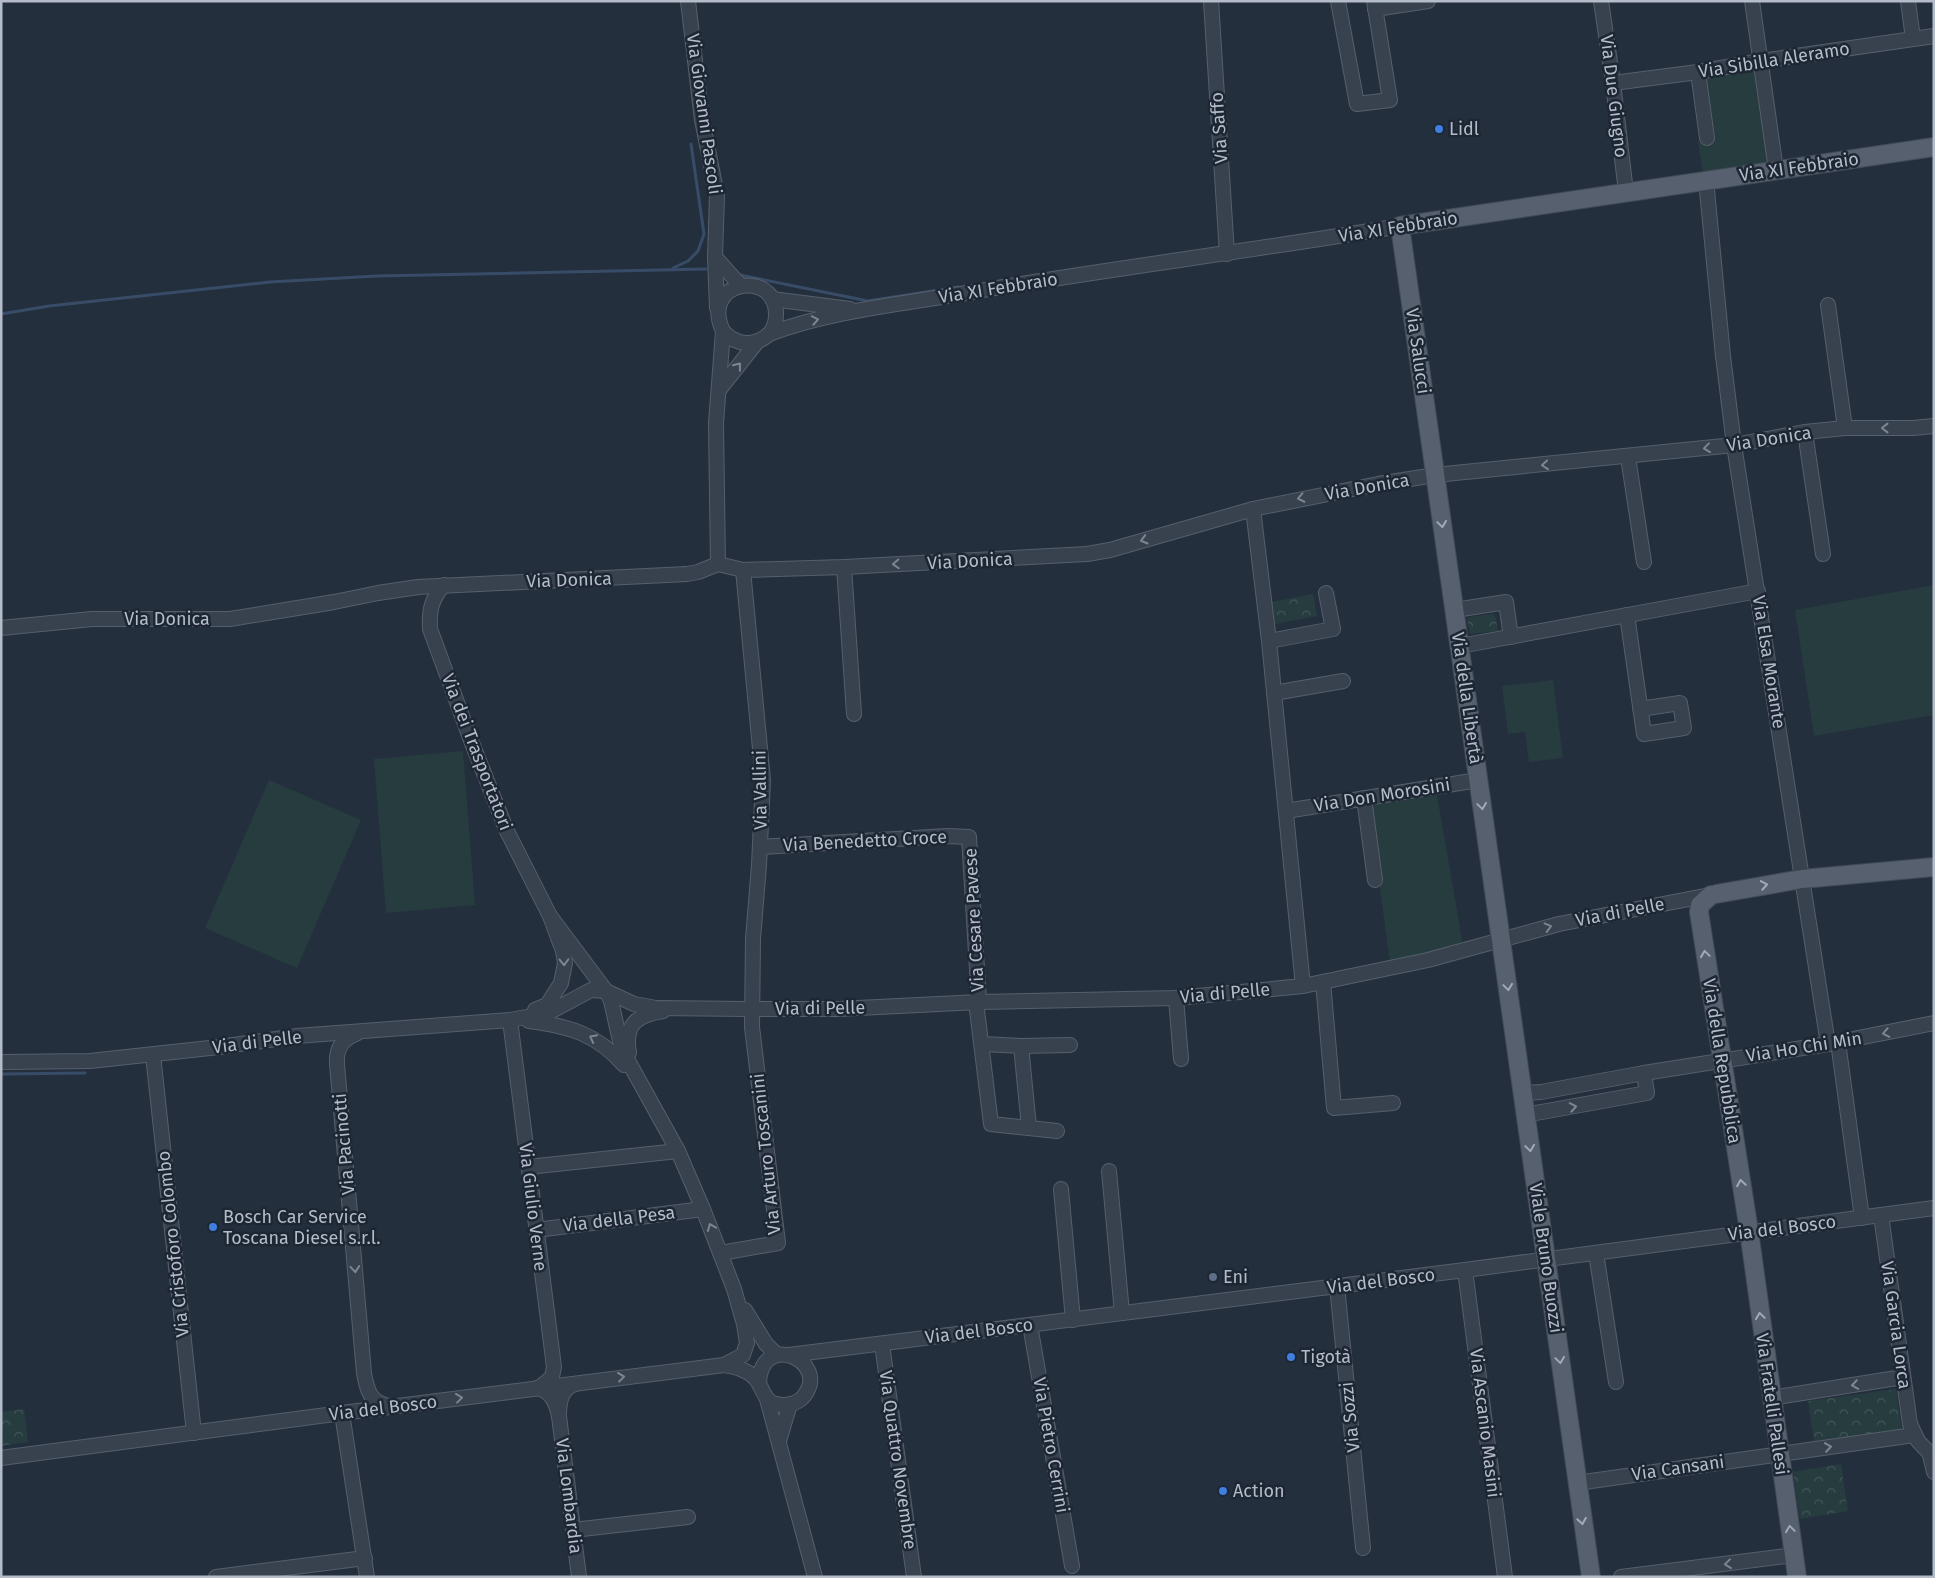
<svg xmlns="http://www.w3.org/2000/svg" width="1935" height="1578" font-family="'Fira Sans',sans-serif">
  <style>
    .grass { fill: #263c3f }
    .park { fill: url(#park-crowns) }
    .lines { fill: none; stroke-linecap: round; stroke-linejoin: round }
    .stream { stroke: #394c67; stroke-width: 3 }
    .minor-casing { stroke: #565f6c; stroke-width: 16 }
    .major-casing { stroke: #414a57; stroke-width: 20 }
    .minor { stroke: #38414e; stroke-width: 14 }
    .major { stroke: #56606e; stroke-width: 18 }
    .oneway { stroke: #7c8592 }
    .oneway2 { stroke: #a1aab7 }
    .shop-dot { fill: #3f7fe0; stroke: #1d2633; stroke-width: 2 }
    .service-dot { fill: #5c6f8a; stroke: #1d2633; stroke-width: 2 }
    .labels { text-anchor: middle; stroke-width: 5; stroke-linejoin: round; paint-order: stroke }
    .street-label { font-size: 18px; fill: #b4bcc9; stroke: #1d2633 }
    .poi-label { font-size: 18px; fill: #b4bcc9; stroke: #1d2633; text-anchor: start }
  </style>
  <defs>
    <pattern id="park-crowns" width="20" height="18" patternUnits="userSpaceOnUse" patternTransform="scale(1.25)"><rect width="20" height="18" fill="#263c3f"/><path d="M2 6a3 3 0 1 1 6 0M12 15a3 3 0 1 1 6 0" fill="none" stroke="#435659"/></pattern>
  </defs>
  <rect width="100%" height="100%" fill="#242f3e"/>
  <g class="grass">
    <path d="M1752 70 1756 72 1768 161 1765 163 1703 173 1698 142 1714 139 1705 77Z"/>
    <path d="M1934 585V715L1814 736 1795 610Z"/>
    <path d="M1553 680 1563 758 1529 762 1525 732 1508 734 1502 686Z"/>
    <path d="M463 751 475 905 386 913 374 759Z"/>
    <path d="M269 780 361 820 297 968 205 928Z"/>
    <path d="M1437 795 1463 945 1390 963 1369 806Z"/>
  </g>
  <g class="park">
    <path d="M1313 594 1317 616 1275 624 1272 602Z"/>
    <path d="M1493 614 1495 615 1498 631 1470 634 1467 619 1469 617Z"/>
    <path d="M1896 1389 1902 1432 1814 1443 1808 1401Z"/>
    <path d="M24 1409 28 1442 1 1446V1412Z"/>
    <path d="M1841 1464 1848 1511 1800 1519 1793 1472Z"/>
  </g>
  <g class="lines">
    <g class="stream">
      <path d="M673 268 688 261 698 251 704 234 691 144"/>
      <path d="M740 275 868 301 958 287"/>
      <path d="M1 314 49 306 270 282 377 276 706 269"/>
      <path d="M1 1074 85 1073"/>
    </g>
    <defs>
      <g id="minor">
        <path d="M688 1 702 120 717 195 715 257 717 308"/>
        <path d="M1211 1 1227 254"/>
        <path d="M1338 1 1357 104 1390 100 1374 1"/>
        <path d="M1601 1 1613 83 1626 192"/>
        <path d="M1752 1 1776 170"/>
        <path d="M1908 1 1913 39"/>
        <path d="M1375 9 1428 1"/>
        <path d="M1698 72 1707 138"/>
        <path d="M1613 83 1698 72 1761 61 1934 36"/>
        <path d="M1706 180 1723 356 1734 445 1828 1044"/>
        <path d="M715 257 740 285"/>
        <path d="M772 299 850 309"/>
        <path d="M1828 305 1845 428"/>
        <path d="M769 334C833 310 904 304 972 292 1114 268 1258 250 1400 226"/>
        <path d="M719 390 757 342"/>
        <path d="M1805 432 1823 554"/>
        <path d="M1628 457 1644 562"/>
        <path d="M1253 509 1269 641 1303 986"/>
        <path d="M718 564 716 423 723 331C699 280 777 268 776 315 776 321 774 328 770 333 756 347 736 346 723 331"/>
        <path d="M844 567 854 714"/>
        <path d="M444 585C431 599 429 611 430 629L472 743 506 829 550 916 563 951 565 963 561 983 547 1005 535 1010"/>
        <path d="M1455 610 1506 602 1511 637"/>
        <path d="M1627 615 1644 734 1684 728 1680 703 1640 709"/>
        <path d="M1 628 92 619H230L334 602 378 593 418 587 687 574 698 572 718 564 743 570 844 567 1087 554 1110 550 1253 509 1378 484 1435 475 1734 445 1805 432 1845 428H1913L1934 426"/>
        <path d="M1269 641 1333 629 1326 593"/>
        <path d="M1460 646 1758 591"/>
        <path d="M1274 693 1343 681"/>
        <path d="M1364 798 1375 880"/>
        <path d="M1286 811 1478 780"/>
        <path d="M760 847 948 836 969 837 979 1002"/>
        <path d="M550 916 606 991 611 1001 622 1050 678 1151 703 1209 734 1289 744 1324 747 1343 743 1355 724 1365"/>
        <path d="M1323 982 1334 1108 1393 1103"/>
        <path d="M1176 998 1181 1059"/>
        <path d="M976 1002 991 1124 1057 1131"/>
        <path d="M510 1020 554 1367 552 1377 539 1388"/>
        <path d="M529 1021C569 1026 597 1034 624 1065"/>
        <path d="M356 1034C342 1039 336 1049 337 1064L364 1373C367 1390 370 1403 389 1406"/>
        <path d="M1838 1042 1862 1218"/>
        <path d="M982 1044 1021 1046 1029 1127"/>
        <path d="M1021 1046 1070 1045"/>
        <path d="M629 1053C624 1024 637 1015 663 1011"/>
        <path d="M153 1055 194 1433"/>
        <path d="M1 1062 90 1061 219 1047 297 1036 510 1020 548 1013 591 990 606 991 634 1004 656 1008 747 1009H838L979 1002 1176 998 1303 986 1428 960 1559 924 1715 894"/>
        <path d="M1644 1073 1828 1044 1934 1023"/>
        <path d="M1522 1093 1541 1092 1644 1073 1647 1093 1525 1115"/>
        <path d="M528 1167 678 1151"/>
        <path d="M1109 1171 1122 1313"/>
        <path d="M1061 1189 1073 1320"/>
        <path d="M1881 1215 1910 1424 1918 1441 1934 1458"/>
        <path d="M536 1230 703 1209"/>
        <path d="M721 1253 778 1243 752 1027 753 939 759 865 763 780 743 570"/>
        <path d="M1596 1253 1616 1382"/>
        <path d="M1465 1270 1505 1577"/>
        <path d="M1337 1286 1363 1548"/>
        <path d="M745 1310 766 1344 777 1355"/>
        <path d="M1030 1325 1072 1566"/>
        <path d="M882 1344 914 1577"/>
        <path d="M789 1355 1465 1270 1934 1208"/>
        <path d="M537 1388C551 1391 556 1402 559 1416 559 1402 561 1389 575 1384"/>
        <path d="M1771 1398 1903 1377"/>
        <path d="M767 1399 815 1577"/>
        <path d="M342 1413 367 1577"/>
        <path d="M559 1416 579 1577"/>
        <path d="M779 1441 790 1404"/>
        <path d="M1930 1455 1934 1472"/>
        <path d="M1 1458 342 1413 724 1365C735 1367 746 1369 755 1378 765 1389 762 1405 784 1405 791 1405 799 1402 804 1396 831 1361 761 1330 759 1383"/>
        <path d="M1577 1483 1914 1435"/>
        <path d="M573 1530 688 1517"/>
        <path d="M216 1577 365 1558"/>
        <path d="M1621 1577 1794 1555"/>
      </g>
      <g id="major">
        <path d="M1716 894 1802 879 1934 867"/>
        <path d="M1711 895 1700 905 1699 912 1749 1231 1797 1577"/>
        <path d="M1591 1577 1400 226 1934 147"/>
      </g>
    </defs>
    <use href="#minor" class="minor-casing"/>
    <use href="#major" class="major-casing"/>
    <use href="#minor" class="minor"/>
    <use href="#major" class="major"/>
  </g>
  <defs><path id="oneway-chevron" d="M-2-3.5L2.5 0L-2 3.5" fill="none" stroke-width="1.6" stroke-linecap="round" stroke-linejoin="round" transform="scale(1.25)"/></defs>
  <g class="oneway">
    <use href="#oneway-chevron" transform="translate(815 320) rotate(-11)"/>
    <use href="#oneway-chevron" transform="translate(738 366) rotate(-52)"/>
    <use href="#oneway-chevron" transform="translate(1885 428) rotate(180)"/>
    <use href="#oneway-chevron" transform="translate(1707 448) rotate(173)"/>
    <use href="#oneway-chevron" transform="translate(1545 465) rotate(175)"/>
    <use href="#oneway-chevron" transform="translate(1301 498) rotate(168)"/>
    <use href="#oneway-chevron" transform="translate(1144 540) rotate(164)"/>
    <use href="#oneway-chevron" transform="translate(896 564) rotate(177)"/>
    <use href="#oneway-chevron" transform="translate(1548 927) rotate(-15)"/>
    <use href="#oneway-chevron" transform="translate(564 962) rotate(89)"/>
    <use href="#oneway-chevron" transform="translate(1886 1033) rotate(169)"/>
    <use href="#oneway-chevron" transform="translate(593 1038) rotate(-153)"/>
    <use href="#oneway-chevron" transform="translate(1573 1107) rotate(-10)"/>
    <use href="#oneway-chevron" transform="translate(711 1227) rotate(-112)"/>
    <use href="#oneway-chevron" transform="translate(355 1269) rotate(85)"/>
    <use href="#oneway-chevron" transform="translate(621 1377) rotate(-7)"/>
    <use href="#oneway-chevron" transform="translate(1855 1385) rotate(171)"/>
    <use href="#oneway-chevron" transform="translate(459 1398) rotate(-7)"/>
    <use href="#oneway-chevron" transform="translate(1828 1447) rotate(-8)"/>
    <use href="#oneway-chevron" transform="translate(1728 1564) rotate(173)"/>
  </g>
  <g class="oneway2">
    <use href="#oneway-chevron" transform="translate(1442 524) rotate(82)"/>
    <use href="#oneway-chevron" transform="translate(1482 806) rotate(82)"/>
    <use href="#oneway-chevron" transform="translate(1764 885) rotate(-10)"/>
    <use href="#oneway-chevron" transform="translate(1705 954) rotate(-98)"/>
    <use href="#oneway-chevron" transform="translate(1508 987) rotate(82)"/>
    <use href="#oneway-chevron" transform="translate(1530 1148) rotate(82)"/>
    <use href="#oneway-chevron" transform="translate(1741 1183) rotate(-99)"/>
    <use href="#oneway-chevron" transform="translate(1760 1316) rotate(-98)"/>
    <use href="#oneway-chevron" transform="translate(1560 1360) rotate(82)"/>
    <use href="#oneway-chevron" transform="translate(1582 1521) rotate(81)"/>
    <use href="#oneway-chevron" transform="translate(1790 1529) rotate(-98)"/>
  </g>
  <g class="shop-dot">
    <circle cx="1439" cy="129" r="5"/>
    <circle cx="213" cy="1227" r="5"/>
    <circle cx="1291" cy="1357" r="5"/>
    <circle cx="1223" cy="1491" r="5"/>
  </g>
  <circle class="service-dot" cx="1213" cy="1277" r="5"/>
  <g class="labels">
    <g class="street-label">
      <text transform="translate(1774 60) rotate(-9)" y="6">Via Sibilla Aleramo</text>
      <text transform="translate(1614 96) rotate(83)" y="6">Via Due Giugno</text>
      <text transform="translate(704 114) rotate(82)" y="6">Via Giovanni Pascoli</text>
      <text transform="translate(1219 128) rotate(-94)" y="6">Via Saffo</text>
      <text transform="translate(1799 167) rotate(-8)" y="6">Via XI Febbraio</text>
      <text transform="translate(1398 227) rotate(-9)" y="6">Via XI Febbraio</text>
      <text transform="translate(998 288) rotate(-9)" y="6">Via XI Febbraio</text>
      <text transform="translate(1418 351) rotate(82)" y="6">Via Salucci</text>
      <text transform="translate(1769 439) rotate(-9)" y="6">Via Donica</text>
      <text transform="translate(1367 487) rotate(-10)" y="6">Via Donica</text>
      <text transform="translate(970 561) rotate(-3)" y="6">Via Donica</text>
      <text transform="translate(569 580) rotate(-2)" y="6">Via Donica</text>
      <text x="167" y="625">Via Donica</text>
      <text transform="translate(1769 662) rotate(81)" y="6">Via Elsa Morante</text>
      <text transform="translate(1467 698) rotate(82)" y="6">Via della Libertà</text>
      <text transform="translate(477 752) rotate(69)" y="6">Via dei Trasportatori</text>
      <text transform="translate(760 790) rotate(-91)" y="6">Via Vallini</text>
      <text transform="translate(1382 795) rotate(-9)" y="6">Via Don Morosini</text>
      <text transform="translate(865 841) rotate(-3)" y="6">Via Benedetto Croce</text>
      <text transform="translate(1620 912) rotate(-11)" y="6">Via di Pelle</text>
      <text transform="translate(974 920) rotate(-93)" y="6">Via Cesare Pavese</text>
      <text transform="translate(1225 993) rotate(-5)" y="6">Via di Pelle</text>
      <text transform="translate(820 1008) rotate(-1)" y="6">Via di Pelle</text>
      <text transform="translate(257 1042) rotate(-7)" y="6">Via di Pelle</text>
      <text transform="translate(1804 1047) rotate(-9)" y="6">Via Ho Chi Min</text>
      <text transform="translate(1722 1061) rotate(81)" y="6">Via della Repubblica</text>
      <text transform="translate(344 1144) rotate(-95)" y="6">Via Pacinotti</text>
      <text transform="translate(766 1154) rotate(-96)" y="6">Via Arturo Toscanini</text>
      <text transform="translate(533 1207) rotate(83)" y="6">Via Giulio Verne</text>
      <text transform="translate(619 1219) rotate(-7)" y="6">Via della Pesa</text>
      <text transform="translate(1782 1228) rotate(-7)" y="6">Via del Bosco</text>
      <text transform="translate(173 1244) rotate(-96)" y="6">Via Cristoforo Colombo</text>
      <text transform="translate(1546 1258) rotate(82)" y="6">Viale Bruno Buozzi</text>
      <text transform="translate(1381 1281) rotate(-7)" y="6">Via del Bosco</text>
      <text transform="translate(1896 1325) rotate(82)" y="6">Via Garcia Lorca</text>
      <text transform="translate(979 1331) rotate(-7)" y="6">Via del Bosco</text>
      <text transform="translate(1772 1404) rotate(82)" y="6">Via Fratelli Pallesi</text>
      <text transform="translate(383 1408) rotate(-7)" y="6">Via del Bosco</text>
      <text transform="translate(1350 1417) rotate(-96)" y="6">Via Sozzi</text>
      <text transform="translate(1485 1423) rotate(83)" y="6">Via Ascanio Masini</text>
      <text transform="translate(1051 1445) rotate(80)" y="6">Via Pietro Cerrini</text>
      <text transform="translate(898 1460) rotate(82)" y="6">Via Quattro Novembre</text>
      <text transform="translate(1678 1468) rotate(-8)" y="6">Via Cansani</text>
      <text transform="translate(569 1496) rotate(83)" y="6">Via Lombardia</text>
    </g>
    <g class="poi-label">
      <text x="1449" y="135">Lidl</text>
      <text x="223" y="1223">Bosch Car Service<tspan x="223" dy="21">Toscana Diesel s.r.l.</tspan></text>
      <text x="1223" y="1283">Eni</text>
      <text x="1301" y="1363">Tigotà</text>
      <text x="1233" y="1497">Action</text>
    </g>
  </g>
  <rect width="1935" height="1578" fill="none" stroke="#b4bcc9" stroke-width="5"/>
</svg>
